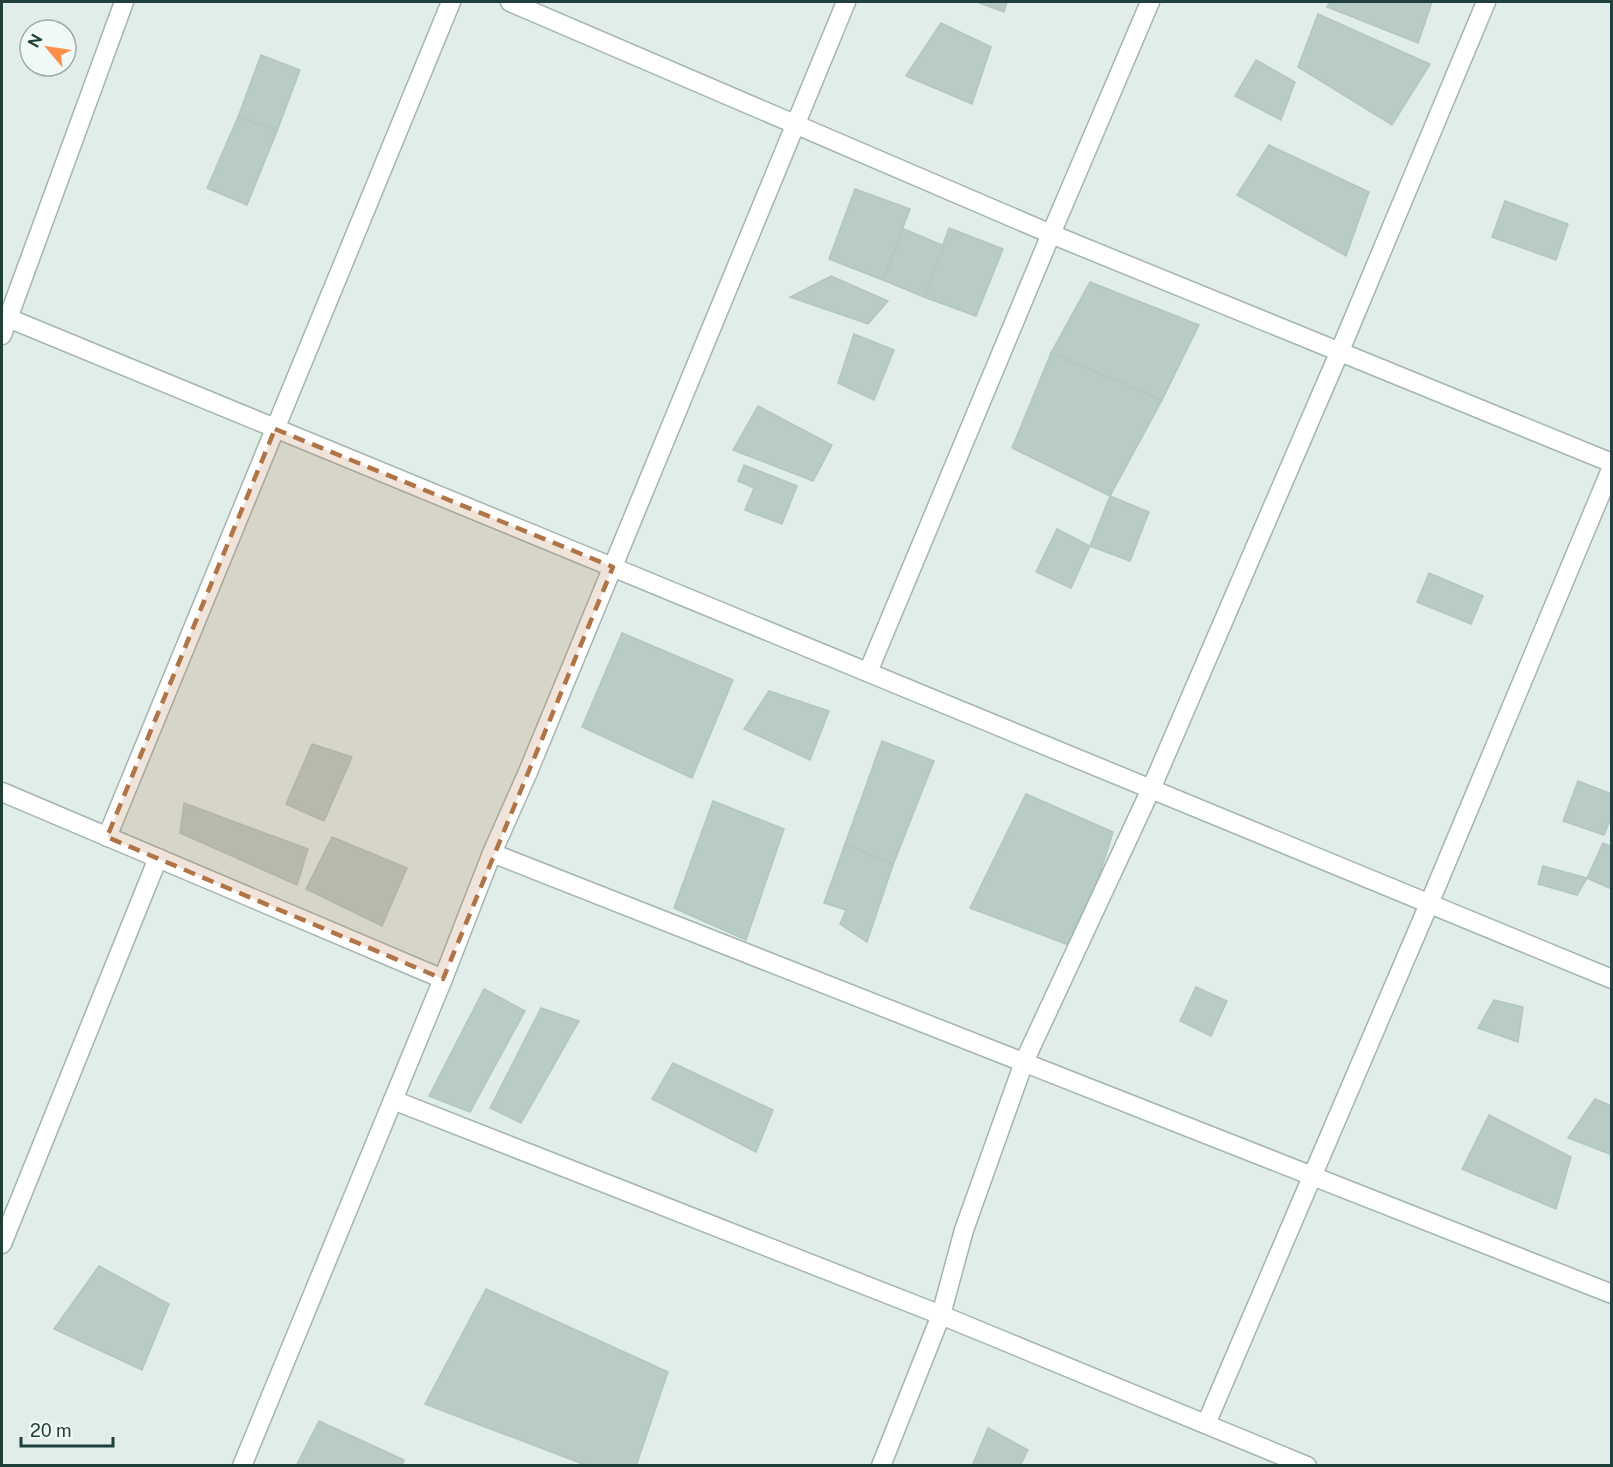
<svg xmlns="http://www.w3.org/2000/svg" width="1613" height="1467" font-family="'Public Sans',sans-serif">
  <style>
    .building { fill: #b8cbc5; stroke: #b2c7c1; stroke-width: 1.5 }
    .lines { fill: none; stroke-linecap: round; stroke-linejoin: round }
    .street-casing { stroke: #a3b5b1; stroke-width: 21 }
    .street { stroke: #fff; stroke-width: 18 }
    .marked { fill: #b17446; fill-opacity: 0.2; stroke: #b17446; stroke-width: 4.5; stroke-dasharray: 12 8; stroke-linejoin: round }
  </style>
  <rect width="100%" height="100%" fill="#e1ede9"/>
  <g class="building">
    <path d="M977 2H1007L1004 12Z"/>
    <path d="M1330 2H1432L1418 43 1327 7Z"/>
    <path d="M1318 14 1430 64 1392 125 1298 67Z"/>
    <path d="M941 23 991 47 972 104 906 76Z"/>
    <path d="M261 55 300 70 277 131 238 117Z"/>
    <path d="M1256 60 1295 82 1281 120 1235 96Z"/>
    <path d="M238 117 277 131 247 205 207 188Z"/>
    <path d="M1269 145 1369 192 1346 256 1237 195Z"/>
    <path d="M855 189 910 209 883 280 829 259Z"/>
    <path d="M1505 201 1568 224 1556 260 1492 237Z"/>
    <path d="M949 228 1003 249 976 316 924 297Z"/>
    <path d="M904 229 944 246 924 297 883 280Z"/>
    <path d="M831 276 888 301 868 324 790 297Z"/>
    <path d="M1090 282 1199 325 1162 400 1051 353Z"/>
    <path d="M854 334 894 350 874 400 838 383Z"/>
    <path d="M1051 353 1162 400 1110 496 1012 448Z"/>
    <path d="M758 406 832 445 813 481 733 450Z"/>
    <path d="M744 465 797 486 782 524 745 510 754 488 738 481Z"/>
    <path d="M1110 496 1149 512 1130 561 1090 546Z"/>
    <path d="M1057 529 1090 546 1071 588 1036 572Z"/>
    <path d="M1429 573 1483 596 1471 624 1417 602Z"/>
    <path d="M622 633 733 680 692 778 582 727Z"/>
    <path d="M769 691 829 711 810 760 744 729Z"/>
    <path d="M882 741 934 761 893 865 845 844Z"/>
    <path d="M312 744 352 757 324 821 286 804Z"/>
    <path d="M1578 781 1612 794V815L1604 835 1563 821Z"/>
    <path d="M1026 794 1113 832 1077 948 970 908Z"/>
    <path d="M713 801 784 829 746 940 674 908Z"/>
    <path d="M184 803 308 849 297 885 180 833Z"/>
    <path d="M332 837 407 868 382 926 306 889Z"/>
    <path d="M1603 843 1612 847V889L1587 878Z"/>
    <path d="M845 844 893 865 867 942 840 924 846 910 824 903Z"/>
    <path d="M1543 866 1587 878 1577 895 1538 884Z"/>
    <path d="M1196 987 1227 1001 1211 1036 1180 1021Z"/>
    <path d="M484 989 525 1011 470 1112 429 1096Z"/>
    <path d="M1494 1000 1523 1007 1518 1042 1478 1028Z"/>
    <path d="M541 1008 579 1021 521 1123 490 1108Z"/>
    <path d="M673 1063 773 1110 756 1152 652 1099Z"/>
    <path d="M1595 1099 1612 1106V1155L1568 1138Z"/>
    <path d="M1489 1115 1571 1157 1556 1209 1462 1169Z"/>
    <path d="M99 1266 169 1304 142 1370 54 1329Z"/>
    <path d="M486 1289 668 1372 636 1466H588L425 1404Z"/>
    <path d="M319 1421 404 1460 402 1466H296Z"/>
    <path d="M988 1428 1028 1450 1020 1466H972Z"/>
  </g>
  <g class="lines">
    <defs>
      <g id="street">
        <path d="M510 2 1051 234 1612 463"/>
        <path d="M8 318 1612 979"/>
        <path d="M2 335 124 2"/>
        <path d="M868 672 1051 234 1150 2"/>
        <path d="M2 792 443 979"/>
        <path d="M107 837 451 2"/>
        <path d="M492 853 1612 1294"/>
        <path d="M393 1100 941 1315 1307 1466"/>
        <path d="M2 1244 158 858"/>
        <path d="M1206 1424 1429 904 1612 467"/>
        <path d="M242 1466 443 979 492 853 528 772 846 2"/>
        <path d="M881 1466 941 1315 964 1230 1024 1062 1151 789 1339 353 1486 2"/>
      </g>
    </defs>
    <use href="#street" class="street-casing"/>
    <use href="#street" class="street"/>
  </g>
  <path class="marked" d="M275 429 613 567 443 979 107 837Z"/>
  <rect width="1613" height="1467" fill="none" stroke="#1f3f3b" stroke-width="6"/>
  <g transform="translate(48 48) rotate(299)"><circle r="28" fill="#f1f9f6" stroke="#9dafab" stroke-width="1.5"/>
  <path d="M0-4.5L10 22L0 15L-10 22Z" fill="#ff904c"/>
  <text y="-9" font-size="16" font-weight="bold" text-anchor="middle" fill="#1f3f3b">N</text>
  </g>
  <path d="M21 1437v9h92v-9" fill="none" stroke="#1f3f3b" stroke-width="3"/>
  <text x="30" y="1437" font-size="18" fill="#1f3f3b" stroke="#f1f9f6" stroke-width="4.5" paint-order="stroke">20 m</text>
</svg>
